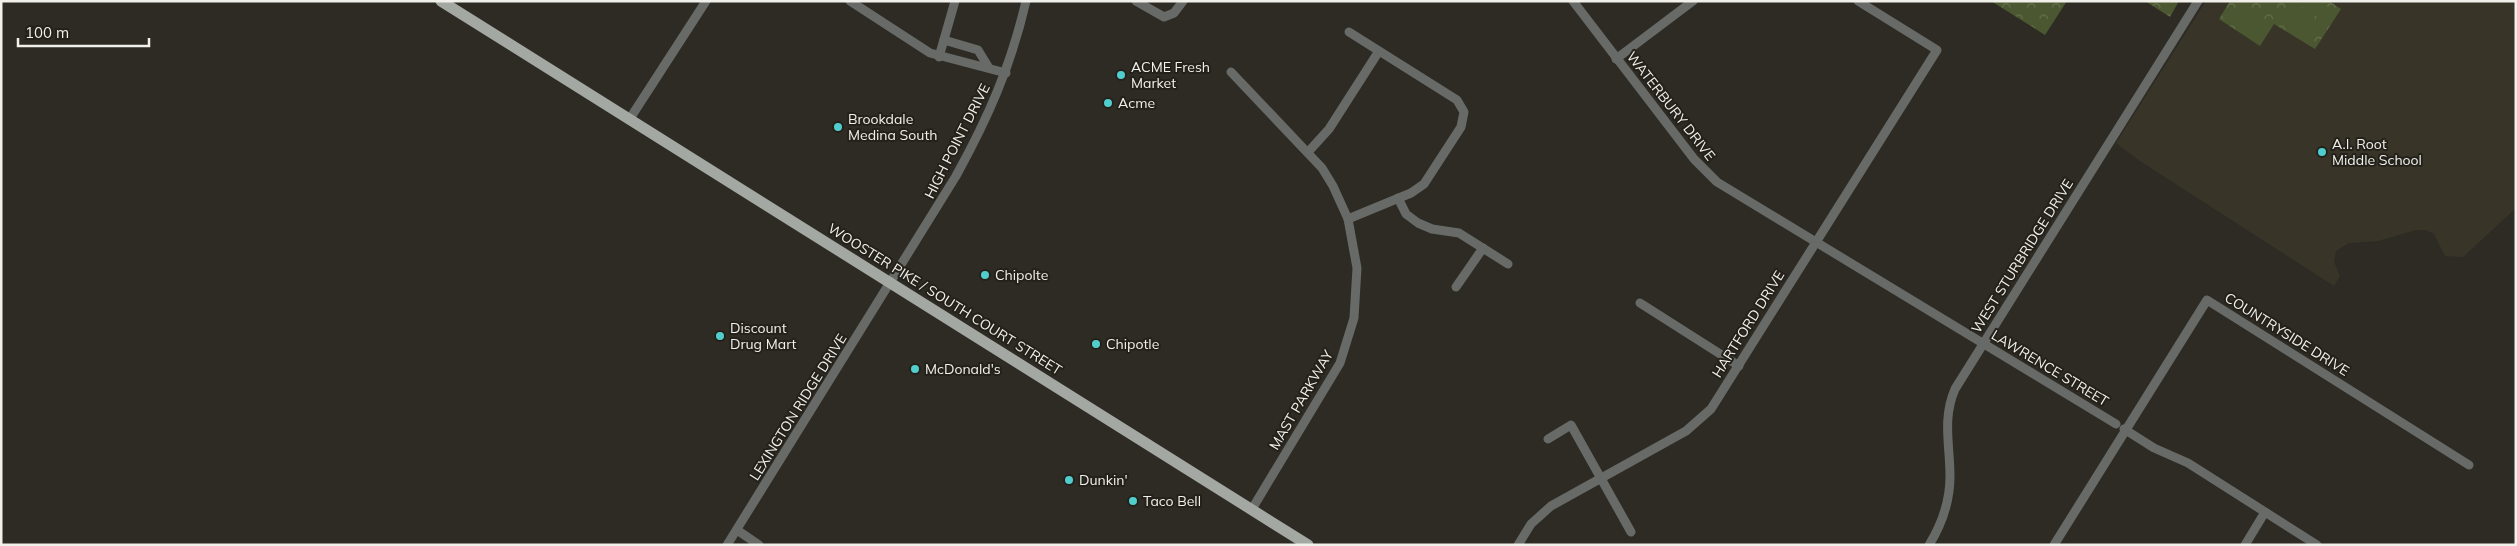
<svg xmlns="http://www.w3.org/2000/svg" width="2517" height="546" font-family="Mulish,sans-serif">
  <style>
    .built { fill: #383528 }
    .park { fill: url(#park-crowns) }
    .pitch { fill: #4b5730 }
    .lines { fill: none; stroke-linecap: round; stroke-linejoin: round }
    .minor { stroke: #676a67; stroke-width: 9 }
    .major { stroke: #a4a8a2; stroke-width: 11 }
    .poi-dot { fill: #52cdce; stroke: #23211a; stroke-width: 2 }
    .labels { text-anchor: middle; stroke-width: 4; stroke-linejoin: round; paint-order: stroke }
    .poi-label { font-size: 14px; fill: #f1f0eb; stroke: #23211a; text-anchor: start }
    .street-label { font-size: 14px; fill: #f1f0eb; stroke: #23211a }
  </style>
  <defs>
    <pattern id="park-crowns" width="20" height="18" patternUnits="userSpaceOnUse" patternTransform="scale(1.25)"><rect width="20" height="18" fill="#4b5730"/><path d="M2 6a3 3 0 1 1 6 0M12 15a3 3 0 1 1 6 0" fill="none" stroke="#656f4e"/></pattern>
  </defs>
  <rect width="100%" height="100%" fill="#2d2b24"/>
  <path class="built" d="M2206 1H2516V208L2463 257 2445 256 2434 234 2426 230H2416L2378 241 2349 243 2336 251 2334 262 2340 276 2334 286 2140 161 2116 143Z"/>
  <g class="park">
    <path d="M1991 1H2067L2045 35Z"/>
    <path d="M2145 1H2179L2170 17Z"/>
    <path d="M2230 1H2329L2341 9 2315 49 2274 24 2260 46 2219 19Z"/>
  </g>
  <g class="pitch">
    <path d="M2299 1H2319L2331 9 2324 21 2298 4Z"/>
    <path d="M2238 7 2265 24 2257 36 2231 19Z"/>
    <path d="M2292 12 2319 29 2311 41 2285 24Z"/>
  </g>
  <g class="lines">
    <g class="minor">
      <path d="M850 1 930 53 1006 73"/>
      <path d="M1136 1 1164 17 1174 13 1183 1"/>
      <path d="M1573 1 1694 159 1717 182 2116 424"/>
      <path d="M944 40 978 50 989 68"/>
      <path d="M939 57 955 1"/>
      <path d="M1616 59 1693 1"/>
      <path d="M1231 72 1322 168 1333 186 1348 219 1357 268 1354 318 1340 363 1252 509"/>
      <path d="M629 120 706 1"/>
      <path d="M1309 151 1329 129 1379 51"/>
      <path d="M1398 198 1406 214 1418 223 1432 229 1459 233 1508 264"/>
      <path d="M1348 219 1411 193 1424 184 1461 127 1464 112 1457 100 1349 32"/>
      <path d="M1456 287 1483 248"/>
      <path d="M1640 303 1739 366"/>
      <path d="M2124 429 2154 448 2188 463 2317 545"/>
      <path d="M1548 439 1571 425 1631 532"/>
      <path d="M737 530 759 545"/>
      <path d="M727 545 956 176C988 118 1011 66 1026 1"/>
      <path d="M1518 545 1531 524 1551 506 1686 431 1711 409 1937 50 1858 1"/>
      <path d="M1929 545C1942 524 1950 501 1950 476 1950 445 1942 419 1955 389L2198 1"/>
      <path d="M2054 545 2207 300 2469 465"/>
      <path d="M2245 545 2265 512"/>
    </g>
    <path class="major" d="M441 1 1308 545"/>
  </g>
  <g class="poi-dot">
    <circle cx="1121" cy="75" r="5"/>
    <circle cx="1108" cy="103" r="5"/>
    <circle cx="838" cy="127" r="5"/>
    <circle cx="2322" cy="152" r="5"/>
    <circle cx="985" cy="275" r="5"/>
    <circle cx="720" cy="336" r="5"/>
    <circle cx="1096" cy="344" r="5"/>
    <circle cx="915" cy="369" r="5"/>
    <circle cx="1069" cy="480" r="5"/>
    <circle cx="1133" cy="501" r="5"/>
  </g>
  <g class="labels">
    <g class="poi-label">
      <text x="1131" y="72">ACME Fresh<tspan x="1131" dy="16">Market</tspan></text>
      <text x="1118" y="108">Acme</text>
      <text x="848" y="124">Brookdale<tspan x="848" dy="16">Medina South</tspan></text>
      <text x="2332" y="149">A.I. Root<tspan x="2332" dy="16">Middle School</tspan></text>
      <text x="995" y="280">Chipolte</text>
      <text x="730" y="333">Discount<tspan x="730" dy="16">Drug Mart</tspan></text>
      <text x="1106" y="349">Chipotle</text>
      <text x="925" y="374">McDonald's</text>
      <text x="1079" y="485">Dunkin'</text>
      <text x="1143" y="506">Taco Bell</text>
    </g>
    <g class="street-label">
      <text transform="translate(1671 106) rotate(52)" y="5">WATERBURY DRIVE</text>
      <text transform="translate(957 141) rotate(-63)" y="5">HIGH POINT DRIVE</text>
      <text transform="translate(2022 256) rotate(-58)" y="5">WEST STURBRIDGE DRIVE</text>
      <text transform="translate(945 299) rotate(32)" y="5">WOOSTER PIKE / SOUTH COURT STREET</text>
      <text transform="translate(1748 324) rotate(-58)" y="5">HARTFORD DRIVE</text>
      <text transform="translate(2287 334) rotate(32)" y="5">COUNTRYSIDE DRIVE</text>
      <text transform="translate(2050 368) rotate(31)" y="5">LAWRENCE STREET</text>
      <text transform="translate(1301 400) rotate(-60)" y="5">MAST PARKWAY</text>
      <text transform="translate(798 407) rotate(-58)" y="5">LEXINGTON RIDGE DRIVE</text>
    </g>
  </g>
  <rect width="2517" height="546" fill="none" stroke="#f1f0eb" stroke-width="5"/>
  <path d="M18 38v8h131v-8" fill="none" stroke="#f1f0eb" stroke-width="2.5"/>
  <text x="25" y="38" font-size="15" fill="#f1f0eb" stroke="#23211a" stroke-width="4" paint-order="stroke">100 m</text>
</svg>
